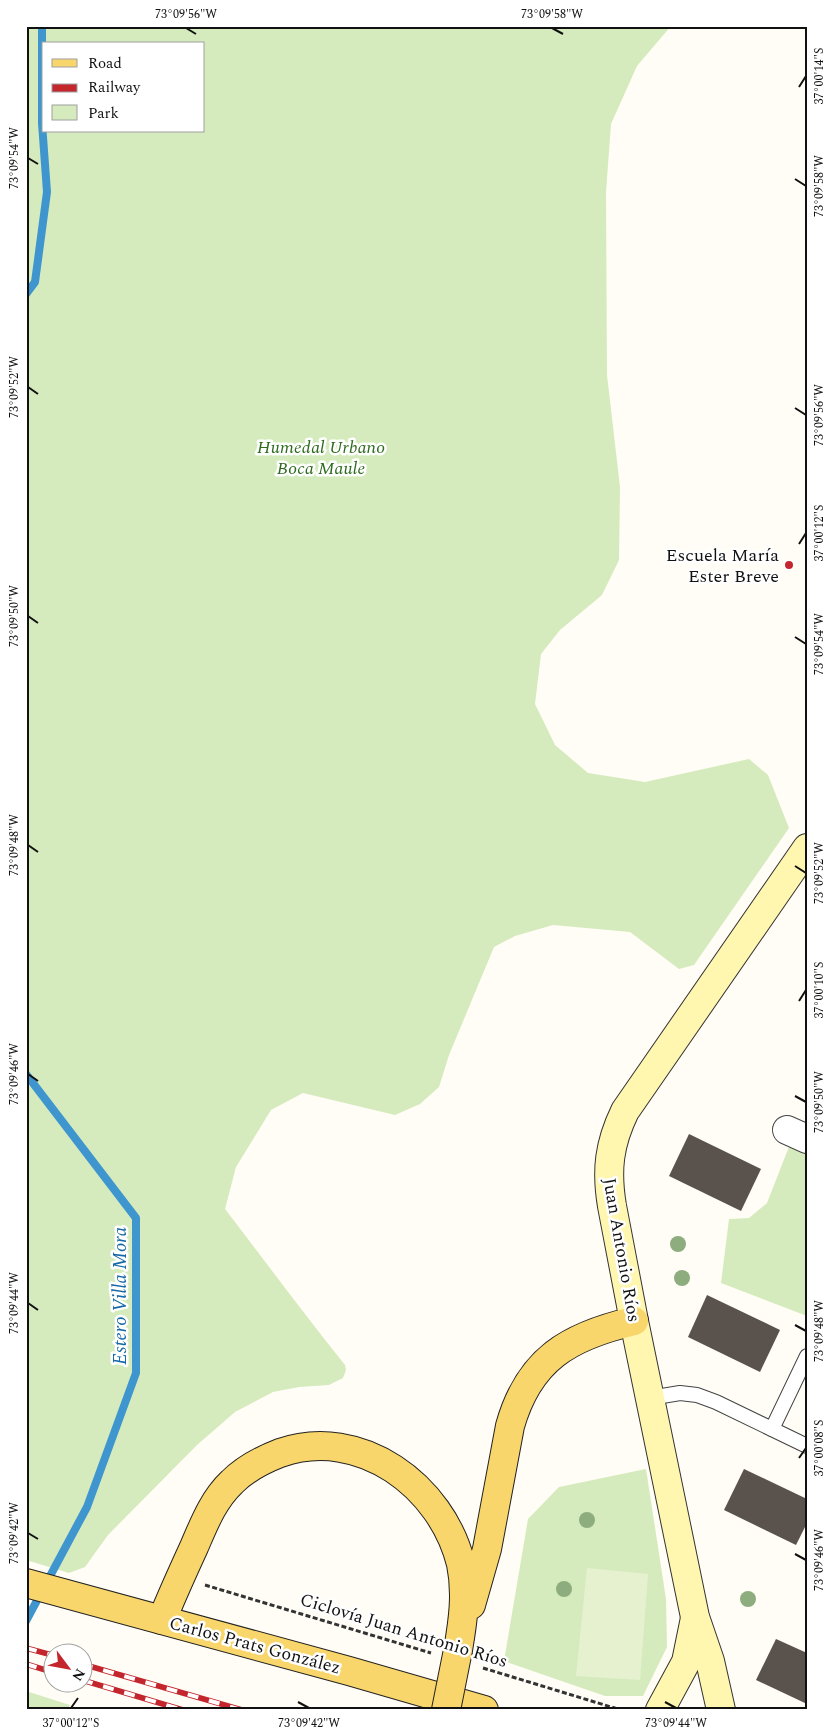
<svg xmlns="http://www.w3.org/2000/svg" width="833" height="1736" font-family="Spectral,serif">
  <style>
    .green { fill: #d5ebbd; fill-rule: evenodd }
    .pitch { fill: #e6f2cf }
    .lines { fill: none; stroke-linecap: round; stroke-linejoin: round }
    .stream { stroke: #3f96cf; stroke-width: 8 }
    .building { fill: #5a524d }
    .lane-casing { stroke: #444; stroke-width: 16 }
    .street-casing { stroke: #444; stroke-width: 30 }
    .secondary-casing { stroke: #333; stroke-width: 30 }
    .primary-casing { stroke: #222; stroke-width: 30 }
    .path { stroke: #333; stroke-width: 3; stroke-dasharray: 5 2.5; stroke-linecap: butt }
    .lane { stroke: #fff; stroke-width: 14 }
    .street { stroke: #fff; stroke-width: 28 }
    .secondary { stroke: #fff6b0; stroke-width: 28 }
    .primary { stroke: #f9d66b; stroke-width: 28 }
    .rail-casing { stroke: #c4262e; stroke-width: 5.5 }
    .rail { stroke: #fff; stroke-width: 4; stroke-dasharray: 11; stroke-linecap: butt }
    .primary-bridge-casing { stroke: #222; stroke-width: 30; stroke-linecap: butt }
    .primary-bridge { stroke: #f9d66b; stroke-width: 28 }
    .tree { fill: #8dad7f }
    .ticks { fill: none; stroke: #111; stroke-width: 2 }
    .poi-dot { fill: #c4262e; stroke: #fff; stroke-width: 2 }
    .labels { text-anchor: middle; stroke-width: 5; stroke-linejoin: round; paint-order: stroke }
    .park-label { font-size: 18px; font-style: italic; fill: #2f6b1f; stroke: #fff }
    .poi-label { font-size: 18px; fill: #111; stroke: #fff; text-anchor: end }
    .street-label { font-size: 18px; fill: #111; stroke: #fff }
    .water-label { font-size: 19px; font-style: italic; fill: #1768a6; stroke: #fff }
    .neatline { fill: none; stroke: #111; stroke-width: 2 }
    .ticks-label { font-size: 12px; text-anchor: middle; fill: #111 }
  </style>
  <rect width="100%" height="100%" fill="#fffdf5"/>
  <g class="green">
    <path d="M26 26H671L637 66 611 124 606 192 607 375 620 487 619 560 602 595 560 630 541 654 535 704 555 745 588 773 645 782 749 759 768 775 789 828 694 965 679 969 630 932 553 925 515 936 494 947 449 1055 439 1087 420 1104 395 1115 303 1093 271 1110 236 1167 225 1209C265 1261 304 1314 345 1365L346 1370 343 1378 329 1385 299 1387 273 1392 235 1412 197 1445 108 1535 85 1567 69 1573 26 1560ZM44 44H204V131H44Z"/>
    <path d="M792 1139 807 1146V1316L721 1283 729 1219 749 1218 767 1203Z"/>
    <path d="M646 1469 666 1599 667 1647 643 1696H605L504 1661 528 1519 559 1487Z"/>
    <path d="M26 1691 70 1705 67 1710H26Z"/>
  </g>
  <path class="pitch" d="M587 1568 648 1574 640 1680 576 1676Z"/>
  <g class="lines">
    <g class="stream">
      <path d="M26 294 35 282 47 192 42 123V26"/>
      <path d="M26 1074 136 1218V1373L87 1507 26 1621"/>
    </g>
  </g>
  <g class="building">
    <path d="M689 1134 761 1169 741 1211 669 1176Z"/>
    <path d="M707 1295 780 1330 760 1372 688 1337Z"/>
    <path d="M744 1469 807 1499V1523L796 1545 724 1510Z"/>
    <path d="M776 1639 807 1653V1704L756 1680Z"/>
  </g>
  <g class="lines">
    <defs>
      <g id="lane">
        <path d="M650 1398 680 1393 697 1395 716 1402 807 1446"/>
        <path d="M772 1429 807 1356"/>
      </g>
      <path id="street" d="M787 1130 807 1139"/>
      <g id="secondary">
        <path d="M660 1710 686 1662 695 1618"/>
        <path d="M721 1710 710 1661 695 1617 634 1321 612 1206C606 1170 609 1144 625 1111L807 848"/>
      </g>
      <g id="primary">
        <path d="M26 1583 349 1671 484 1710"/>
        <path d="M471 1605 487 1549 510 1426C529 1359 569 1336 634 1321"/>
        <path d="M162 1620C172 1595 183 1571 194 1547 204 1524 213 1500 232 1482 245 1469 262 1460 280 1453 360 1425 442 1486 461 1564 467 1593 463 1621 458 1650"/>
      </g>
    </defs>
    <use href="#lane" class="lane-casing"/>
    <use href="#street" class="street-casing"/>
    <use href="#secondary" class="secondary-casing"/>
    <use href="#primary" class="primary-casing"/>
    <g class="path">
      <path d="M205 1585 431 1653"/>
      <path d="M483 1668 621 1710"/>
    </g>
    <use href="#lane" class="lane"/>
    <use href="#street" class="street"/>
    <use href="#secondary" class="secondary"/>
    <use href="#primary" class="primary"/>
    <defs>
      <g id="rail">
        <path d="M26 1648 52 1655"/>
        <path d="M26 1664 52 1672"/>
        <path d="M82 1664 242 1710"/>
        <path d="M82 1680 183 1710"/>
      </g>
    </defs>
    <use href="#rail" class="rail-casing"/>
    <use href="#rail" class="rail"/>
    <defs>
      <path id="primary-bridge" d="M446 1710 458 1650"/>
    </defs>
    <use href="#primary-bridge" class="primary-bridge-casing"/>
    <use href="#primary-bridge" class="primary-bridge"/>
  </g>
  <g class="tree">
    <circle cx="678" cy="1244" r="8"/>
    <circle cx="682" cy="1278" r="8"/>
    <circle cx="587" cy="1520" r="8"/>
    <circle cx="564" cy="1589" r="8"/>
    <circle cx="748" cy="1599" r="8"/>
  </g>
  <path class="ticks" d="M186 28 196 34M552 28 563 34M799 87 806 76M28 158 38 164M795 179 806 186M28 387 38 394M795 408 806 415M799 544 806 533M28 616 38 623M795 637 806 644M28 845 38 852M795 866 806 873M799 1001 806 990M28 1074 38 1081M795 1096 806 1102M28 1303 38 1310M795 1325 806 1331M799 1458 806 1448M28 1533 38 1539M795 1554 806 1560M298 1702 309 1708M665 1702 676 1708M71 1708 78 1698"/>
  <circle class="poi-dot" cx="789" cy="565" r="5"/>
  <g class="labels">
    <g class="park-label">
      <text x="321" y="453">Humedal Urbano<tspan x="321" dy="21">Boca Maule</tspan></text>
    </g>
    <g class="poi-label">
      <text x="779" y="561">Escuela María<tspan x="779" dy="21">Ester Breve</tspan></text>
    </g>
    <g class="street-label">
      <text transform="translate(622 1250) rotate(80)" y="6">Juan Antonio Ríos</text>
      <text transform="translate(404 1630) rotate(17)" y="6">Ciclovía Juan Antonio Ríos</text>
      <text transform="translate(255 1645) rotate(15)" y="6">Carlos Prats González</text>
    </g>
    <g class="water-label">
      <text transform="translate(119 1296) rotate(-90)" y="7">Estero Villa Mora</text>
    </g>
  </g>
  <rect width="833" height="1736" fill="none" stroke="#ffffff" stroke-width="55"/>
  <rect x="42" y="42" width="162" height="90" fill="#ffffff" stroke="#a0a0a0"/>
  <rect x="52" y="59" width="25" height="8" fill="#f9d66b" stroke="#a0a0a0"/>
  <text x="88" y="68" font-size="15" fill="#111111">Road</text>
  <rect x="52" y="84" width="25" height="8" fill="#c4262e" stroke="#a0a0a0"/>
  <text x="88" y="92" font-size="15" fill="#111111">Railway</text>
  <rect x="52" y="105" width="25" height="15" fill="#d5ebbd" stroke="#a0a0a0"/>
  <text x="88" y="118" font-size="15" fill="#111111">Park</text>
  <g transform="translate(68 1668) rotate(122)"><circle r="24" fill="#ffffff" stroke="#a0a0a0"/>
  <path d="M0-4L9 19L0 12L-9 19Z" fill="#c4262e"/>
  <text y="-8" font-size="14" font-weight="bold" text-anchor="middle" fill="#111111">N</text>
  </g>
  <rect x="28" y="28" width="778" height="1680" class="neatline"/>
  <g class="ticks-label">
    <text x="186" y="18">73°09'56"W</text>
    <text x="552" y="18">73°09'58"W</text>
    <text transform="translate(819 76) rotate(-90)" y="4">37°00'14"S</text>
    <text transform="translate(14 158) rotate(-90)" y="4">73°09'54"W</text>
    <text transform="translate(819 186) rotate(-90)" y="4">73°09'58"W</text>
    <text transform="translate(14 387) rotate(-90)" y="4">73°09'52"W</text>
    <text transform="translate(819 415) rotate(-90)" y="4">73°09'56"W</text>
    <text transform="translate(819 533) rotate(-90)" y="4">37°00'12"S</text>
    <text transform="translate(14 616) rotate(-90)" y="4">73°09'50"W</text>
    <text transform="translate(819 644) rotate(-90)" y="4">73°09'54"W</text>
    <text transform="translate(14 845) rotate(-90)" y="4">73°09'48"W</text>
    <text transform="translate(819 873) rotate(-90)" y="4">73°09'52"W</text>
    <text transform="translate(819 990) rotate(-90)" y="4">37°00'10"S</text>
    <text transform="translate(14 1074) rotate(-90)" y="4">73°09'46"W</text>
    <text transform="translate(819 1102) rotate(-90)" y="4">73°09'50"W</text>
    <text transform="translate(14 1303) rotate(-90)" y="4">73°09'44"W</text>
    <text transform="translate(819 1331) rotate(-90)" y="4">73°09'48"W</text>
    <text transform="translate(819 1448) rotate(-90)" y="4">37°00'08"S</text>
    <text transform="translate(14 1533) rotate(-90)" y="4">73°09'42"W</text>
    <text transform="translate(819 1560) rotate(-90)" y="4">73°09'46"W</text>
    <text x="71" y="1727">37°00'12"S</text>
    <text x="309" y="1727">73°09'42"W</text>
    <text x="676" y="1727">73°09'44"W</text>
  </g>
</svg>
